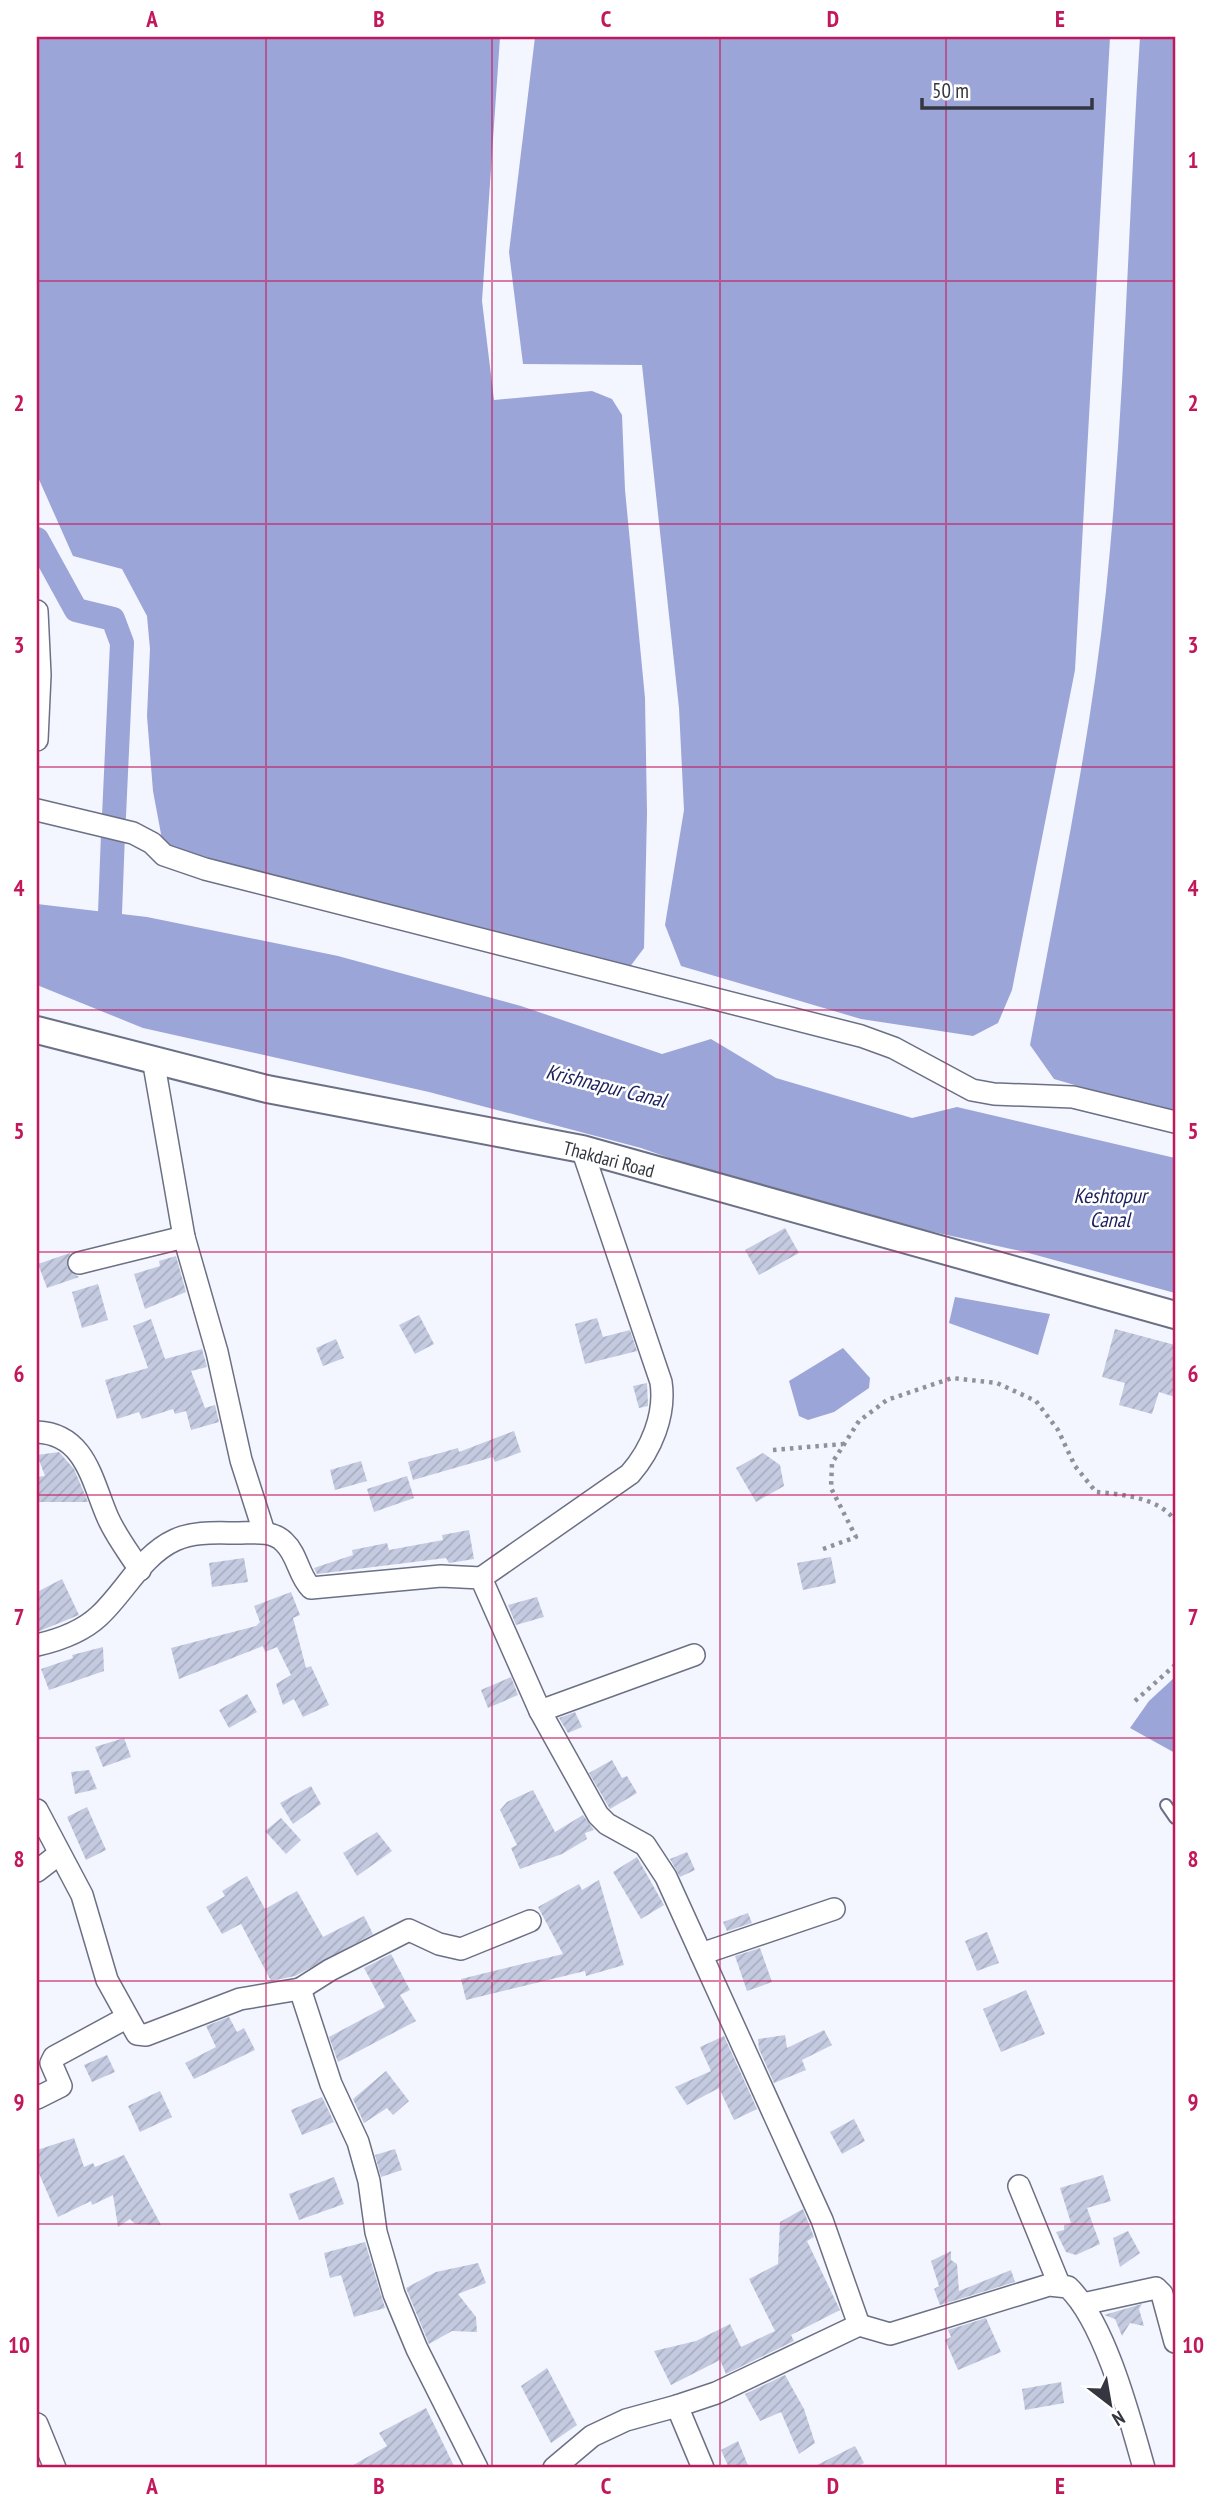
<svg xmlns="http://www.w3.org/2000/svg" width="1212" height="2505" font-family="'PT Sans Narrow',sans-serif">
  <style>
    .water { fill: #9ba5d8 }
    .lines { fill: none; stroke-linecap: round; stroke-linejoin: round }
    .canal { stroke: #9ba5d8; stroke-width: 24 }
    .building { fill: url(#building-hatch) }
    .service-casing { stroke: #6b7084; stroke-width: 14 }
    .minor-casing { stroke: #6b7084; stroke-width: 24 }
    .tertiary-casing { stroke: #6b7084; stroke-width: 30 }
    .path { stroke: #8f919b; stroke-width: 4.5; stroke-dasharray: 3.5 5; stroke-linecap: butt }
    .service { stroke: #fff; stroke-width: 10 }
    .minor { stroke: #fff; stroke-width: 21 }
    .tertiary { stroke: #fff; stroke-width: 26 }
    .grid { fill: none; stroke: #c2185b; stroke-width: 2; stroke-opacity: 0.55 }
    .labels { text-anchor: middle; stroke-width: 5; stroke-linejoin: round; paint-order: stroke }
    .street-label { font-size: 19px; fill: #353740; stroke: #fff }
    .water-label { font-size: 21px; font-style: italic; fill: #1e225d; stroke: #fff }
    .neatline { fill: none; stroke: #c2185b; stroke-width: 2.5 }
    .grid-label { font-size: 23px; text-anchor: middle; font-weight: bold; fill: #c2185b }
  </style>
  <defs>
    <pattern id="building-hatch" width="6" height="6" patternUnits="userSpaceOnUse" patternTransform="scale(1.75)"><rect width="6" height="6" fill="#c4cae0"/><path d="M-1 1l2-2M0 6l6-6M5 7l2-2" fill="none" stroke="#a9aec1"/></pattern>
  </defs>
  <rect width="100%" height="100%" fill="#f3f5ff"/>
  <g class="water">
    <path d="M37 37H500L482 301 494 400 592 391 612 399 622 415 625 490 645 698 647 813 644 948 629 968 164 850 153 791 147 716 150 649 147 616 122 569 73 556 37 475Z"/>
    <path d="M535 37H1110L1075 670 1012 990 998 1023 973 1036 861 1019 681 966 665 925 684 810 679 708 642 365 523 364 509 252Z"/>
    <path d="M1140 37H1175V1114L1054 1079 1030 1045C1058 894 1090 744 1106 591 1125 407 1128 222 1140 37Z"/>
    <path d="M37 904 147 917 338 956 521 1006 662 1054 711 1039 776 1078 912 1118 957 1107 1175 1158V1293L1025 1252 792 1201 641 1148 429 1092 143 1028 37 985Z"/>
    <path d="M955 1297 1050 1314 1038 1355 949 1323Z"/>
    <path d="M843 1348 870 1378 869 1388 834 1412 808 1420 799 1416 789 1381Z"/>
    <path d="M1175 1677V1753L1130 1728 1149 1701Z"/>
  </g>
  <g class="lines">
    <g class="canal">
      <path d="M37 539 76 610 113 619 122 643 114 816"/>
      <path d="M110 913 113 834"/>
    </g>
  </g>
  <g class="building">
    <path d="M785 1228 799 1253 759 1275 745 1250Z"/>
    <path d="M70 1253 67 1267 79 1277 47 1288 38 1264Z"/>
    <path d="M176 1256 186 1292 145 1309 134 1274 160 1266 159 1261Z"/>
    <path d="M98 1284 108 1320 82 1328 72 1292Z"/>
    <path d="M419 1315 434 1344 415 1354 399 1325Z"/>
    <path d="M597 1318 603 1337 630 1330 637 1351 585 1364 575 1324Z"/>
    <path d="M151 1319 165 1359 202 1349 207 1367 191 1371 205 1408 215 1405 219 1422 191 1430 186 1411 175 1414 173 1409 142 1419 139 1412 117 1419 105 1380 148 1368 133 1326Z"/>
    <path d="M1115 1329 1175 1345V1397L1159 1392 1152 1414 1119 1405 1125 1383 1102 1377Z"/>
    <path d="M336 1339 344 1358 323 1366 316 1348Z"/>
    <path d="M647 1383 648 1406 639 1408 633 1386Z"/>
    <path d="M514 1431 521 1452 495 1462 493 1457 413 1480 408 1462 458 1448 459 1452Z"/>
    <path d="M59 1452 74 1469 88 1502H37V1477L45 1476 37 1455Z"/>
    <path d="M763 1453 780 1465 784 1486 756 1502 736 1468Z"/>
    <path d="M361 1461 367 1481 335 1490 330 1470Z"/>
    <path d="M407 1476 414 1498 374 1512 367 1489Z"/>
    <path d="M469 1530 474 1559 449 1563 446 1558 317 1574 314 1568 353 1555 352 1550 387 1543 389 1550 443 1540 442 1535Z"/>
    <path d="M831 1557 836 1583 803 1590 797 1563Z"/>
    <path d="M244 1558 248 1582 212 1587 209 1563Z"/>
    <path d="M62 1579 79 1615 37 1632V1592Z"/>
    <path d="M291 1592 300 1615 293 1618 306 1668 311 1666 329 1705 303 1717 294 1699 283 1705 276 1684 291 1675 277 1647 265 1652 263 1646 179 1679 171 1648 256 1626 260 1622 254 1606Z"/>
    <path d="M537 1597 544 1617 516 1625 508 1605Z"/>
    <path d="M103 1647 104 1671 49 1690 41 1669 73 1658 72 1655Z"/>
    <path d="M511 1677 518 1695 488 1708 481 1690Z"/>
    <path d="M247 1694 257 1712 229 1728 219 1710Z"/>
    <path d="M575 1712 582 1727 568 1733 559 1718Z"/>
    <path d="M124 1738 131 1757 103 1767 95 1747Z"/>
    <path d="M612 1760 622 1778 627 1776 637 1793 610 1809 589 1773Z"/>
    <path d="M89 1770 97 1789 75 1794 71 1772Z"/>
    <path d="M311 1786 321 1804 293 1824 280 1803Z"/>
    <path d="M533 1790 555 1832 583 1815 594 1830 585 1833 587 1839 562 1854 520 1869 511 1848 517 1845 500 1810 507 1802Z"/>
    <path d="M87 1807 106 1850 86 1860 67 1817Z"/>
    <path d="M281 1818 301 1840 286 1854 265 1831Z"/>
    <path d="M377 1832 392 1851 357 1876 343 1853Z"/>
    <path d="M687 1852 695 1870 680 1877 670 1859Z"/>
    <path d="M637 1857 664 1905 641 1919 613 1872Z"/>
    <path d="M247 1876 265 1909 297 1891 323 1937 364 1916 373 1934 295 1976 271 1981 241 1924 222 1934 206 1907 225 1896 222 1891Z"/>
    <path d="M599 1880 624 1965 586 1976 585 1971 466 2000 461 1979 563 1954 538 1907 579 1884 582 1890Z"/>
    <path d="M748 1913 752 1923 727 1931 723 1922Z"/>
    <path d="M987 1932 999 1963 977 1971 965 1941Z"/>
    <path d="M760 1948 772 1982 747 1991 735 1956Z"/>
    <path d="M391 1954 410 1990 400 1995 416 2021 338 2062 329 2037 385 2007 364 1968Z"/>
    <path d="M1026 1990 1045 2034 1001 2052 983 2009Z"/>
    <path d="M229 2017 237 2032 244 2028 255 2050 194 2079 185 2063 216 2047 206 2026Z"/>
    <path d="M824 2030 832 2045 802 2060 806 2070 774 2083 759 2049 758 2039 785 2035 787 2048Z"/>
    <path d="M724 2036 757 2109 734 2120 719 2088 687 2105 675 2087 711 2071 700 2047Z"/>
    <path d="M107 2055 115 2072 92 2082 84 2065Z"/>
    <path d="M386 2071 409 2101 393 2115 387 2108 364 2123 353 2099Z"/>
    <path d="M160 2091 172 2117 140 2132 128 2106Z"/>
    <path d="M322 2097 334 2122 302 2135 291 2110Z"/>
    <path d="M854 2119 865 2141 842 2154 830 2132Z"/>
    <path d="M74 2138 84 2167 93 2163 95 2167 124 2155 161 2225 135 2224 130 2219 118 2227 113 2195 92 2205 91 2201 58 2217 37 2169V2150Z"/>
    <path d="M395 2149 402 2170 381 2177 375 2155Z"/>
    <path d="M1103 2175 1111 2201 1087 2208 1100 2244 1076 2255 1066 2252 1056 2232 1064 2230V2225L1071 2223 1060 2188Z"/>
    <path d="M334 2177 344 2204 299 2220 289 2194Z"/>
    <path d="M803 2209 814 2237 807 2241 840 2310 791 2335 794 2341 726 2374 720 2360 671 2385 654 2351 696 2341 730 2324 741 2347 775 2331 749 2279 778 2264 780 2222Z"/>
    <path d="M1128 2231 1140 2253 1120 2267 1113 2238Z"/>
    <path d="M365 2242 385 2308 354 2317 341 2275 330 2278 324 2253Z"/>
    <path d="M951 2251V2260L957 2264 959 2291 1011 2270 1015 2282 940 2305 934 2289 939 2286 931 2261Z"/>
    <path d="M478 2263 486 2283 458 2294 476 2317 477 2332 452 2331 429 2344 406 2288 436 2272Z"/>
    <path d="M1142 2304 1139 2309 1144 2326 1130 2323 1122 2336 1115 2319 1104 2315Z"/>
    <path d="M986 2318 1001 2352 958 2370 945 2340 951 2337 948 2330Z"/>
    <path d="M547 2368 577 2425 551 2443 521 2386Z"/>
    <path d="M785 2375 804 2409 815 2443 799 2454 781 2412 760 2421 745 2394Z"/>
    <path d="M1061 2382 1064 2403 1025 2410 1022 2389Z"/>
    <path d="M426 2408 455 2468H348L387 2446 379 2433Z"/>
    <path d="M738 2441 749 2468H729L721 2450Z"/>
    <path d="M855 2446 864 2463 854 2468H811Z"/>
  </g>
  <g class="lines">
    <defs>
      <path id="service" d="M1166 1805 1175 1818"/>
      <g id="minor">
        <path d="M37 611 40 675 37 740"/>
        <path d="M37 810 133 833 152 843 164 855 205 869 861 1036 894 1048 972 1090 994 1094 1073 1097 1175 1122"/>
        <path d="M153 1059 184 1237 217 1352 241 1460 264 1532"/>
        <path d="M79 1263 184 1237"/>
        <path d="M37 1432C86 1434 92 1482 108 1518 116 1536 129 1553 140 1570"/>
        <path d="M481 1578 630 1474C651 1450 666 1415 661 1382L582 1149"/>
        <path d="M37 1645C59 1640 82 1632 99 1616 125 1592 142 1555 175 1540 194 1531 218 1533 238 1533 254 1533 272 1530 284 1542 298 1555 298 1575 311 1588L441 1576 481 1578 540 1711 598 1815 607 1824 645 1845 666 1877 822 2220 859 2325 716 2393 677 2406"/>
        <path d="M540 1711 694 1655"/>
        <path d="M37 1810 82 1895 107 1980 137 2034 146 2035 240 1999 300 1989 331 2084 358 2142 369 2181 376 2232 394 2294 417 2349 477 2468"/>
        <path d="M37 1871 59 1854"/>
        <path d="M701 1954 834 1909"/>
        <path d="M300 1989 330 1970 409 1930 439 1944 461 1949 530 1921"/>
        <path d="M37 2098 61 2086 51 2063 54 2057 126 2018"/>
        <path d="M1019 2186 1059 2284"/>
        <path d="M1083 2304 1156 2288 1162 2294 1175 2342"/>
        <path d="M859 2325 890 2334 1049 2285 1068 2287C1105 2322 1130 2419 1144 2468"/>
        <path d="M37 2424 55 2468"/>
        <path d="M554 2468 592 2436 626 2420 677 2406 703 2468"/>
      </g>
      <path id="tertiary" d="M37 1030 267 1089 582 1149 1175 1315"/>
    </defs>
    <use href="#service" class="service-casing"/>
    <use href="#minor" class="minor-casing"/>
    <use href="#tertiary" class="tertiary-casing"/>
    <g class="path">
      <path d="M773 1450 843 1444"/>
      <path d="M823 1549 856 1537 831 1488 832 1463 859 1421 887 1400 952 1378 997 1383 1036 1401 1058 1430 1075 1466 1096 1492C1121 1494 1161 1498 1175 1521"/>
      <path d="M1135 1701 1175 1665"/>
    </g>
    <use href="#service" class="service"/>
    <use href="#minor" class="minor"/>
    <use href="#tertiary" class="tertiary"/>
  </g>
  <path class="grid" d="M266 37V2468M492 37V2468M720 37V2468M946 37V2468M37 281H1175M37 524H1175M37 767H1175M37 1010H1175M37 1252H1175M37 1495H1175M37 1738H1175M37 1981H1175M37 2224H1175"/>
  <g class="labels">
    <g class="street-label">
      <text transform="translate(609 1159) rotate(15)" y="7">Thakdari Road</text>
    </g>
    <g class="water-label">
      <text transform="translate(606 1086) rotate(14)" y="7">Krishnapur Canal</text>
      <text x="1110" y="1203">Keshtopur<tspan x="1110" dy="24">Canal</tspan></text>
    </g>
  </g>
  <rect width="1212" height="2505" fill="none" stroke="#ffffff" stroke-width="77"/>
  <g transform="translate(1110 2404) rotate(149)" stroke="#ffffff" stroke-width="5" paint-order="stroke">
  <path d="M0-5L12 26L0 18L-12 26Z" fill="#353740"/>
  <text y="-10" font-size="19" font-weight="bold" text-anchor="middle" fill="#353740">N</text>
  </g>
  <path d="M922 98v10h170v-10" fill="none" stroke="#353740" stroke-width="3.5"/>
  <text x="932" y="98" font-size="21" fill="#353740" stroke="#ffffff" stroke-width="5" paint-order="stroke">50 m</text>
  <rect x="38" y="38" width="1136" height="2428" class="neatline"/>
  <g class="grid-label">
    <text x="152" y="27">A</text>
    <text x="379" y="27">B</text>
    <text x="606" y="27">C</text>
    <text x="833" y="27">D</text>
    <text x="1060" y="27">E</text>
    <text x="19" y="168">1</text>
    <text x="1193" y="168">1</text>
    <text x="19" y="411">2</text>
    <text x="1193" y="411">2</text>
    <text x="19" y="653">3</text>
    <text x="1193" y="653">3</text>
    <text x="19" y="896">4</text>
    <text x="1193" y="896">4</text>
    <text x="19" y="1139">5</text>
    <text x="1193" y="1139">5</text>
    <text x="19" y="1382">6</text>
    <text x="1193" y="1382">6</text>
    <text x="19" y="1625">7</text>
    <text x="1193" y="1625">7</text>
    <text x="19" y="1867">8</text>
    <text x="1193" y="1867">8</text>
    <text x="19" y="2110">9</text>
    <text x="1193" y="2110">9</text>
    <text x="19" y="2353">10</text>
    <text x="1193" y="2353">10</text>
    <text x="152" y="2494">A</text>
    <text x="379" y="2494">B</text>
    <text x="606" y="2494">C</text>
    <text x="833" y="2494">D</text>
    <text x="1060" y="2494">E</text>
  </g>
</svg>
